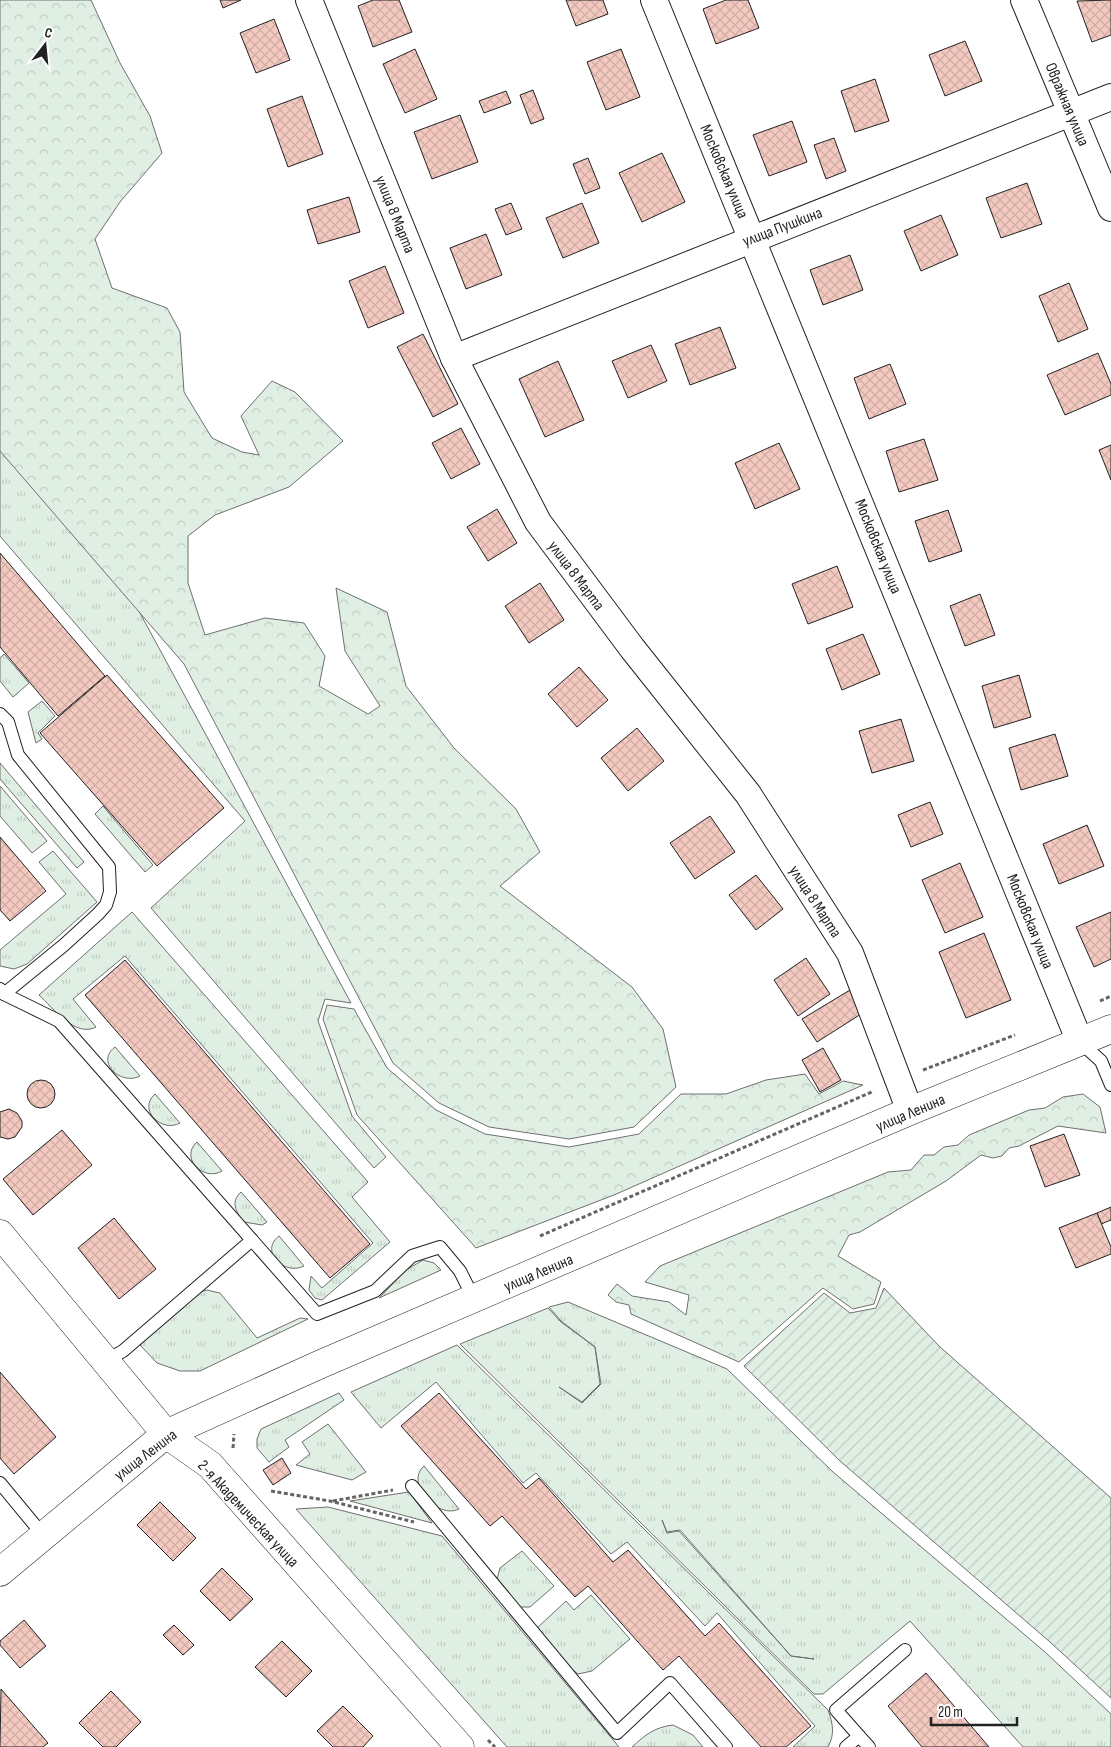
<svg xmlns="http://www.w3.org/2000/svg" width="1111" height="1747" font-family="'Sofia Sans Condensed',sans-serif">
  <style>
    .grass { fill: url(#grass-tufts); stroke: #6f6f6f; fill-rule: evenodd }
    .forest { fill: url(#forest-crowns); stroke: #6f6f6f }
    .garden { fill: url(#garden-furrows); stroke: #6f6f6f }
    .building { fill: url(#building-cross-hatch); stroke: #222 }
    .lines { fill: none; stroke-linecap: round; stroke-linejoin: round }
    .service-casing { stroke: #222; stroke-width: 14 }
    .minor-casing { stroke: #222; stroke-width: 28 }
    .tertiary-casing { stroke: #222; stroke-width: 29 }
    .secondary-casing { stroke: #222; stroke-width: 29 }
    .path { stroke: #646464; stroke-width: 3; stroke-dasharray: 4 2.5; stroke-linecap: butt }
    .service { stroke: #fff; stroke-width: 12 }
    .minor { stroke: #fff; stroke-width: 26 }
    .tertiary { stroke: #fff; stroke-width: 28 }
    .secondary { stroke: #fff; stroke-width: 28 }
    .labels { text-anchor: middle; stroke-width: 4; stroke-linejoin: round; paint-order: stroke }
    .street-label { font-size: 16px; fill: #222; stroke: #fff }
  </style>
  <defs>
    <pattern id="grass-tufts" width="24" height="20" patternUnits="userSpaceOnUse" patternTransform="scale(1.25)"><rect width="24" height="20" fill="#e0efe3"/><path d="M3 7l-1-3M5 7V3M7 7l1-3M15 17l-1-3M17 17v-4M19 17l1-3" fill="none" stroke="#c0cdc2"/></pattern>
    <pattern id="forest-crowns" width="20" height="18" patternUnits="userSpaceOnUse" patternTransform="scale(1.25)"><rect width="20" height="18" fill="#e0efe3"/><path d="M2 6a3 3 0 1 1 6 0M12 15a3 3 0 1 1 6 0" fill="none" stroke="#c0cdc2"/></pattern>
    <pattern id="garden-furrows" width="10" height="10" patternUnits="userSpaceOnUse" patternTransform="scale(1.25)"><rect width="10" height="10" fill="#e0efe3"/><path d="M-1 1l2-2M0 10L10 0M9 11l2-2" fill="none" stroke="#c0cdc2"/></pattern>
    <pattern id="building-cross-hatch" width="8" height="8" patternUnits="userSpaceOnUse" patternTransform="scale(1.25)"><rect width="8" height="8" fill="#f3c9c0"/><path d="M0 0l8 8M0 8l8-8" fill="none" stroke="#d0aca5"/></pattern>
  </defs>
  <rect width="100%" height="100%" fill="#fff"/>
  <g class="grass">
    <path d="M0 408 107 552 351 1003 325 999 318 1021 352 1116 386 1157 374 1168 151 908 245 821 0 536Z"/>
    <path d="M4 654 29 683 13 697 0 681V658Z"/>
    <path d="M42 701 55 716 38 733 42 739 36 743 28 712Z"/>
    <path d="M0 763 84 862 77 868 0 779Z"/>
    <path d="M0 786 47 841 32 853 0 816Z"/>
    <path d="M103 806 153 865 145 872 95 814Z"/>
    <path d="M53 851 97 902 27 964 14 969 0 966V950L66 894 39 862Z"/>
    <path d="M132 912 368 1182 352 1197 390 1242 322 1300 315 1298 309 1290 311 1276 322 1288 373 1243 125 956 73 999 96 1027C75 1038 53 1008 39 995Z"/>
    <path d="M115 1047 140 1076C121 1086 95 1062 115 1047Z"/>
    <path d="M155 1094 180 1123C162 1133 137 1110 155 1094Z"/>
    <path d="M197 1142 222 1171C204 1182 179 1158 197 1142Z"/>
    <path d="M241 1192 267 1222 262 1225 244 1222C236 1212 230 1202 241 1192Z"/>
    <path d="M279 1236 304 1266C284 1276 259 1251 279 1236Z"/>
    <path d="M423 1260 434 1263 441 1270 379 1298 406 1270Z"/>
    <path d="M207 1290 220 1293 257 1338 300 1318 308 1319 200 1371H180L157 1363 140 1345 197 1293Z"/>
    <path d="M568 1302 727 1369 833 1472 1045 1652 1111 1714V1747H1023L910 1621 823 1694H814L460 1344 548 1308 561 1322 595 1347 600 1384 582 1402 559 1387 582 1403 601 1384 595 1347 561 1321 549 1307ZM662 1520 667 1532 680 1530 791 1656 814 1659 791 1656 679 1531 667 1533Z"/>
    <path d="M457 1345 828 1710C833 1724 835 1734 828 1747H793L815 1726 717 1613 705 1626 627 1542 611 1554 536 1473 523 1483 436 1382 381 1428 351 1392Z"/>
    <path d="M339 1393 344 1400 285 1440 289 1447 269 1462 257 1448V1439L261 1429Z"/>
    <path d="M328 1424 366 1472 352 1480 296 1465 310 1454 302 1442Z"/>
    <path d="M424 1466 459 1509C438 1520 404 1483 424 1466Z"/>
    <path d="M409 1492 432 1523 350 1501Z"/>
    <path d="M328 1507 442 1536 619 1747H507L296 1509Z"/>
    <path d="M522 1551 554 1586 530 1607H520L496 1583 500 1568Z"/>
    <path d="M591 1595 630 1639 592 1671 578 1674 563 1662 536 1629 566 1601 574 1610Z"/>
    <path d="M673 1725 693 1735 703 1747H632C645 1735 655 1727 673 1725Z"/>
  </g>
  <g class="forest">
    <path d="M0 0H91L120 63 150 116 162 153 120 202 95 239 112 288 167 308 180 332 184 392 212 438 242 452 259 455 241 416 272 381 295 392 343 441 289 487 215 515 188 536V583L205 635 265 618 304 623 325 656 319 686 368 714 380 706 345 651 336 588 387 612 406 686 454 748 516 809 540 852 500 886 632 987 663 1029 676 1087 634 1127 569 1139 489 1127 439 1103 393 1063 184 664 0 451Z"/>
    <path d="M327 1005 354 1009 387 1068 436 1110 485 1134 569 1147 639 1134 681 1094H726L766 1080 805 1074 819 1094 843 1081 863 1085 614 1195 476 1248 357 1115 323 1019Z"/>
    <path d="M1083 1094 1100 1107 1106 1133 1058 1126 1019 1146 1009 1148 1002 1156 993 1158 981 1155 946 1181 860 1232 849 1235 838 1256 881 1282 874 1304 853 1309 823 1288 739 1362 631 1314 629 1305 616 1302 608 1295 617 1284 632 1296 669 1302 686 1315 689 1295 645 1282 660 1266 888 1172 911 1170 924 1155H934L944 1147 958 1145 969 1135 1029 1110 1045 1108 1063 1097Z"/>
  </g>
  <path class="garden" d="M884 1288 939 1346 1111 1498V1698L1050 1642 840 1461 744 1366 824 1293 850 1313 876 1308Z"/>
  <g class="building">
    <path d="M220 0H241L223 8Z"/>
    <path d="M373 0H399L412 32 373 47 358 6Z"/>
    <path d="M566 0H603L608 14 576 26Z"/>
    <path d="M726 0H748L759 28 716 44 703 9Z"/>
    <path d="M1111 0V35L1092 42 1077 1Z"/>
    <path d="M274 19 290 60 256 73 240 33Z"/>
    <path d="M965 41 982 81 945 96 929 55Z"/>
    <path d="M415 49 437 99 405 113 383 64Z"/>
    <path d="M621 49 640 97 606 110 587 62Z"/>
    <path d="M875 79 889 121 855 132 841 91Z"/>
    <path d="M533 90 544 119 531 124 520 95Z"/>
    <path d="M506 91 511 103 484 113 479 101Z"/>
    <path d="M302 96 323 154 288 167 267 109Z"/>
    <path d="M460 115 478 162 432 179 414 132Z"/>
    <path d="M792 121 807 162 769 176 753 135Z"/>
    <path d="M834 138 846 171 826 179 814 145Z"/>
    <path d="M662 153 685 202 642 222 619 173Z"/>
    <path d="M588 158 600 188 585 194 573 164Z"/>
    <path d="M1027 183 1042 224 1001 238 986 198Z"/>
    <path d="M349 197 360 232 318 244 307 210Z"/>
    <path d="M511 203 522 229 506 235 495 209Z"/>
    <path d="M582 203 599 243 563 258 546 218Z"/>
    <path d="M941 215 958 255 921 271 904 231Z"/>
    <path d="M486 234 502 275 466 289 450 248Z"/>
    <path d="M850 255 863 290 823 305 810 270Z"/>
    <path d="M385 266 404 313 368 328 349 281Z"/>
    <path d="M1069 283 1088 329 1058 342 1039 296Z"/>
    <path d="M720 327 736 368 690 385 675 344Z"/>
    <path d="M423 334 458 404 433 417 397 347Z"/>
    <path d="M651 345 667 381 628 398 612 361Z"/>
    <path d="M1098 353 1111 384V395L1065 415 1047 375Z"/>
    <path d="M558 361 584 420 545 437 519 379Z"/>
    <path d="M890 364 906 404 869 419 854 378Z"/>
    <path d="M461 428 480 464 451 479 432 443Z"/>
    <path d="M924 439 938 480 899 492 886 451Z"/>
    <path d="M779 443 800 489 755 509 735 463Z"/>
    <path d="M1111 445V480L1099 450Z"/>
    <path d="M497 509 517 543 488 561 467 527Z"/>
    <path d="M948 510 962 551 929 562 915 521Z"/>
    <path d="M0 553 105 676 58 716 0 647Z"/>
    <path d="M837 566 853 607 808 624 792 584Z"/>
    <path d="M540 583 564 620 529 643 505 606Z"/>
    <path d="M980 594 995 635 965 646 950 606Z"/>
    <path d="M863 634 880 674 842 690 826 649Z"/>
    <path d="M579 667 608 700 577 727 548 694Z"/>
    <path d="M107 675 224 808 157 866 40 733Z"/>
    <path d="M1019 675 1031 717 994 728 982 686Z"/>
    <path d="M901 719 914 761 872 773 859 731Z"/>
    <path d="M637 728 664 761 628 791 601 758Z"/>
    <path d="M1055 734 1068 776 1021 790 1009 748Z"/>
    <path d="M930 802 943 834 911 847 898 815Z"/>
    <path d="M710 816 735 852 695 879 670 843Z"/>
    <path d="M1087 825 1104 866 1059 884 1043 844Z"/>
    <path d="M0 837 46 891 10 921 0 910Z"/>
    <path d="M960 863 983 917 945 933 922 880Z"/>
    <path d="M756 875 783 909 756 930 729 895Z"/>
    <path d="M1111 912V959L1094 967 1076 927Z"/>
    <path d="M984 933 1011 1000 966 1018 939 952Z"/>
    <path d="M806 958 830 994 798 1016 774 980Z"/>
    <path d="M125 960 370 1244 330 1278 85 995Z"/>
    <path d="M855 987 869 1009 817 1042 802 1019Z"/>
    <path d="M823 1048 841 1080 820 1092 802 1060Z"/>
    <circle cx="41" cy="1094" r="14"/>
    <path d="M9 1109 17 1113 22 1121V1127L15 1137 8 1139 0 1137V1112Z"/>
    <path d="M62 1130 92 1165 33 1215 3 1179Z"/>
    <path d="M1064 1134 1080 1175 1045 1187 1030 1146Z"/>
    <path d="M1111 1207V1220L1101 1224 1097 1213Z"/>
    <path d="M1097 1213 1111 1247V1254L1076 1268 1059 1228Z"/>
    <path d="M114 1218 156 1269 119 1299 78 1248Z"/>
    <path d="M0 1372 56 1437 14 1474 0 1458Z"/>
    <path d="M439 1393 526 1489 539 1478 613 1562 628 1550 705 1636 719 1623 811 1726 786 1747H761L679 1656 663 1670 588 1586 575 1597 502 1516 490 1526 401 1426Z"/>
    <path d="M282 1458 291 1473 273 1485 263 1470Z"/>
    <path d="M160 1502 196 1538 173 1561 137 1525Z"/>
    <path d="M222 1568 253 1599 230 1621 200 1591Z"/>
    <path d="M24 1620 46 1646 20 1668 0 1645V1641Z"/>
    <path d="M174 1625 194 1645 183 1655 163 1635Z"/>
    <path d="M282 1641 312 1671 286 1697 255 1667Z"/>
    <path d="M926 1673 989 1747H922L888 1706Z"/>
    <path d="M1 1689 48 1743 43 1747H0Z"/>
    <path d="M111 1691 141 1722 116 1747H103L79 1723Z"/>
    <path d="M343 1706 373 1736 363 1747H333L317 1731Z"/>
  </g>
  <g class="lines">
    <defs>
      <g id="service">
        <path d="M0 714 8 722 18 755 109 867 110 892 106 905 98 914 64 945 4 994"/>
        <path d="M0 989 4 994 59 1021 252 1240 123 1351 105 1361"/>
        <path d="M1080 1042 1101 1061 1111 1085"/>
        <path d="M252 1240 317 1314 375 1291 412 1256 440 1247 460 1271 474 1299"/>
        <path d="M0 1483 43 1535"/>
        <path d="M412 1486 617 1733 670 1683 726 1747"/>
        <path d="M859 1736 836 1710 905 1650"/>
        <path d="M846 1747 859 1736 869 1747"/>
      </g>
      <g id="minor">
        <path d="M309 0 454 358 538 522 632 648 748 794 850 953 910 1111"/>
        <path d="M654 0 1080 1042"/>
        <path d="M1024 0 1111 208"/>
        <path d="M454 358 1111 97"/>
      </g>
      <g id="tertiary">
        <path d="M0 1234 166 1434 210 1465 460 1747"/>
        <path d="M0 1572 166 1434"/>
      </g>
      <path id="secondary" d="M166 1434 321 1364 910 1111 1111 1029"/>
    </defs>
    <use href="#service" class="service-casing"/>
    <use href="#minor" class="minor-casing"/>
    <use href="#tertiary" class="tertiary-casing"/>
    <use href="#secondary" class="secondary-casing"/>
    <g class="path">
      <path d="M1100 1001 1111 996"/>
      <path d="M923 1070 1015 1035"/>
      <path d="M540 1236 874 1091"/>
      <path d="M233 1448 234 1434"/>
      <path d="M271 1491 330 1501 414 1522"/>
      <path d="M333 1501 393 1490"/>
      <path d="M488 1740 495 1747"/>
    </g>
    <use href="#service" class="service"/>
    <use href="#minor" class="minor"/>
    <use href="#tertiary" class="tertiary"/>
    <use href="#secondary" class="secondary"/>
  </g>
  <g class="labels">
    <g class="street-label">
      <text transform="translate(1068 104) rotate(67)" y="6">Овражная улица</text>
      <text transform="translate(725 171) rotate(67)" y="6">Московская улица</text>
      <text transform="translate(396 214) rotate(68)" y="6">улица 8 Марта</text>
      <text transform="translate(782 226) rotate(-21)" y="6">улица Пушкина</text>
      <text transform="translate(879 546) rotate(68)" y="6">Московская улица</text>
      <text transform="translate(577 575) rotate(53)" y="6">улица 8 Марта</text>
      <text transform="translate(816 901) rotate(57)" y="6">улица 8 Марта</text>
      <text transform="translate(1031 921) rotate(68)" y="6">Московская улица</text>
      <text transform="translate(910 1112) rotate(-23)" y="6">улица Ленина</text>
      <text transform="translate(538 1272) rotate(-23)" y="6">улица Ленина</text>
      <text transform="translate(145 1454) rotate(-37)" y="6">улица Ленина</text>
      <text transform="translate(249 1513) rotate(47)" y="6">2-я Академическая улица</text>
    </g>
  </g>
  <g transform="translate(45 45) rotate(16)" stroke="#ffffff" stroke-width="4" paint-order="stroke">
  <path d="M0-4L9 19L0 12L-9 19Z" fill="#222222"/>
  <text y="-8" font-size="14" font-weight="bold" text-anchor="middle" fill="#222222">С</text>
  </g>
  <path d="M931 1717v8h86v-8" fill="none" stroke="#222222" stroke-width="2.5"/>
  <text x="938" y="1717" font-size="15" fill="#222222" stroke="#ffffff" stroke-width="4" paint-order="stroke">20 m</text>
</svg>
